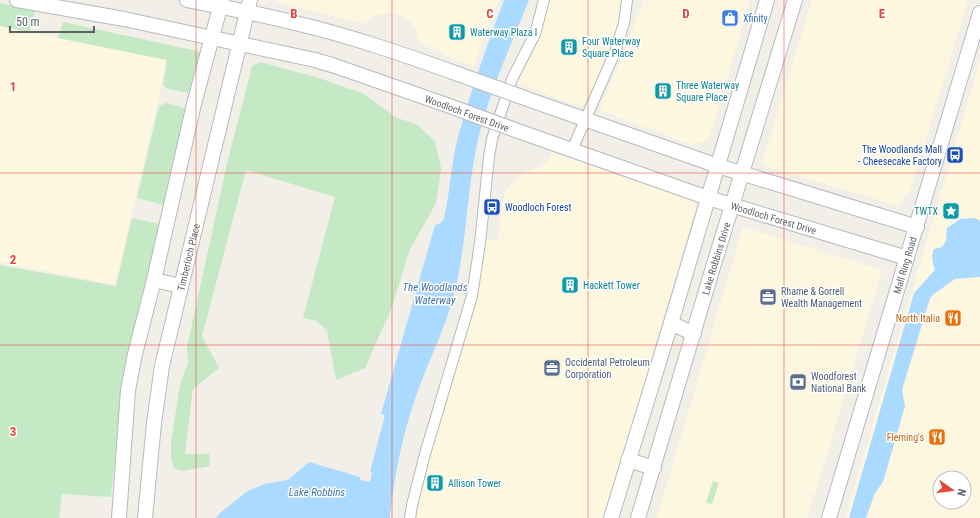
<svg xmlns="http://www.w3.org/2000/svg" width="980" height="518" font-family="'Roboto Condensed',sans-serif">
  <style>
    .commercial { fill: #fef7e0; fill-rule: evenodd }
    .green { fill: #c5e8c5 }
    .water { fill: #aadaff }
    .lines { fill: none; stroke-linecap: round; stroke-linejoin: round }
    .street-casing { stroke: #b5b8bc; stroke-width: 12 }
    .secondary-casing { stroke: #b6babf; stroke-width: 16 }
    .street { stroke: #fff; stroke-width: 10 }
    .secondary { stroke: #fff; stroke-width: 14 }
    .secondary-bridge-casing { stroke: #b6babf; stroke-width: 16; stroke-linecap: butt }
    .secondary-bridge { stroke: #fff; stroke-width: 14 }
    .grid { fill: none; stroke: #ea4335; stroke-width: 1; stroke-opacity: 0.55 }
    .labels { text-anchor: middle; stroke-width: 3; stroke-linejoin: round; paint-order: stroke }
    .shop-label { font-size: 10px; fill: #366cbe; stroke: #fff; text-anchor: start }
    .culture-label { font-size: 10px; fill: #0d838f; stroke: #fff; text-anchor: start }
    .street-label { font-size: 10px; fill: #5f6368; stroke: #fff }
    .transit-label { font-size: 10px; fill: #164399; stroke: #fff; text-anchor: end }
    .service-label { font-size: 10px; fill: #4e5e75; stroke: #fff; text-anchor: start }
    .food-label { font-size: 10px; fill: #c56008; stroke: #fff; text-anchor: end }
    .water-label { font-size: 11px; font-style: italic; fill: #4174aa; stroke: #fff }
    .grid-label { font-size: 13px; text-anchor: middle; font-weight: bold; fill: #ea4335; stroke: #fff; stroke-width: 3; stroke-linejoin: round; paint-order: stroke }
  </style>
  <rect width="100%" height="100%" fill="#f1efe8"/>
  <g class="commercial">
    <path d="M275 0H499L473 66 444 56 439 50 425 46 419 40 415 29 408 19 395 13H383L373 17 365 24 278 2Z"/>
    <path d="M550 0H622L620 18 610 49 586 103 582 107 577 106 518 83 537 44Z"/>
    <path d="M644 0H750L709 139 701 142 692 145 599 110 614 76Z"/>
    <path d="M812 0H968L910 190 904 196 902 203 900 204 896 205 767 167 762 162Z"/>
    <path d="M0 26 166 60 162 84 115 285 0 262Z"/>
    <path d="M980 61V518H845ZM940 478H964V502H940Z"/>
    <path d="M551 152 681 196 693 201 696 207 604 518H414L426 468 468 328 483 263 486 240 498 241 502 203 506 191 510 185 521 175 544 164 547 161Z"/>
    <path d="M743 227 882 270 815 494 735 471 814 495 808 518H657Z"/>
  </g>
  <g class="green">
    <path d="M0 3 35 10 30 32 0 26Z"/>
    <path d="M63 22 202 52 193 89 188 93 166 88 163 85 167 60 58 38Z"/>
    <path d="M260 62 319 78 364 94 397 118 416 124 435 141 441 168 437 198 435 205 410 249 392 307 365 368 336 380 327 331 317 321 303 318 335 197 246 170 202 336 219 368 193 389 185 454H209L210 466 181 471 174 468 171 460V443L180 384 188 363 187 347 227 164 252 66Z"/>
    <path d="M166 103 188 109 167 202 164 205 137 198 159 106Z"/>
    <path d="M132 218 159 224 123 379 111 497 62 494 59 518H0V265L116 286Z"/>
    <path d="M713 481 719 483 712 504 706 503Z"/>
  </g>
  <g class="water">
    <path d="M504 0H529C509 50 485 101 475 154 466 202 466 251 453 298 445 328 431 356 420 385 404 428 394 473 390 518H216L220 513 249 490 265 484 288 480 309 462 360 477V480L370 482 372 473 370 472 385 415 381 414 435 225 441 223 444 219C450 192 451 164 458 137 471 91 487 45 504 0Z"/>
    <path d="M975 218 980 221V277L955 279 934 294 930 298 902 390 905 406 883 482 875 493 866 518H849L914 293 935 270C932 261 931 257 934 249L942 247 946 241 947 228 960 219Z"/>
  </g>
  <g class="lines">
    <defs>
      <g id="street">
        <path d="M572 150 615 52 624 23 627 0"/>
        <path d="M410 518 412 505 425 454 472 296 480 243 489 157 492 139 512 79 535 34 544 0"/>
      </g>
      <g id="secondary">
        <path d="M17 0 124 19 315 60 335 66 444 104"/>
        <path d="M187 0C223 7 260 14 295 23 351 36 405 55 458 74"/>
        <path d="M530 100 718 166 917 227"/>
        <path id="s1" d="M518 131 708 198 907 258"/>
        <path d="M154 280 181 286"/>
        <path d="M671 323 694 334"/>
        <path d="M628 460 654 468"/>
        <path d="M119 518 128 390 135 354 154 280 194 104 222 0"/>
        <path id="s2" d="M145 518 154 423 162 366 250 0"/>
        <path d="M611 518 671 323 767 0"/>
        <path id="s3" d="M638 518 714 264 795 0"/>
        <path id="s4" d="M829 518 980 13"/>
      </g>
    </defs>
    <use href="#street" class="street-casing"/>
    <use href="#secondary" class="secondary-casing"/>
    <use href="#street" class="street"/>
    <use href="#secondary" class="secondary"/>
    <defs>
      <g id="secondary-bridge">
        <path d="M458 74 530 100"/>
        <path d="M444 104 518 131"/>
      </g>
    </defs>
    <use href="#secondary-bridge" class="secondary-bridge-casing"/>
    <use href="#secondary-bridge" class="secondary-bridge"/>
  </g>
  <path class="grid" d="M196 0V518M392 0V518M588 0V518M784 0V518M0 173H980M0 345H980"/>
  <defs>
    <symbol id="shop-square" viewBox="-11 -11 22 22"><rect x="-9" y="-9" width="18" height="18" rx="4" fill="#3f7fe0" stroke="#fff"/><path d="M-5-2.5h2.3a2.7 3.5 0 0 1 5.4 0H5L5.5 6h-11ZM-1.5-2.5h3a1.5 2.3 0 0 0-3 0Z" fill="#fff"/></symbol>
    <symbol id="building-square" viewBox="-11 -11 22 22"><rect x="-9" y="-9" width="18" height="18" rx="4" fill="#0f9aa8" stroke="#fff"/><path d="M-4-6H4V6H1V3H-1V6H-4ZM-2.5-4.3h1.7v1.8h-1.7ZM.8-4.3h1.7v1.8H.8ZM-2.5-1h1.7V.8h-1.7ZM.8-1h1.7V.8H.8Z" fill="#fff"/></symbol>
    <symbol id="bus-square" viewBox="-11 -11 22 22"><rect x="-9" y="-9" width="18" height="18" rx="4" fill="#1a4fb4" stroke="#fff"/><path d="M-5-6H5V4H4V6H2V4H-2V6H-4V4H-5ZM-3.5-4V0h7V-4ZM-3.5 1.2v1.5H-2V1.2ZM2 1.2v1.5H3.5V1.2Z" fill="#fff"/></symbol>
    <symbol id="sight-square" viewBox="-11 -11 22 22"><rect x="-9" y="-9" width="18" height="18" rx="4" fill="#0f9aa8" stroke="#fff"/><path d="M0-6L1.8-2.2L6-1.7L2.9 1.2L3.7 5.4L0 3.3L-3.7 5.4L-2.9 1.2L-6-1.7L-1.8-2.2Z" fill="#fff"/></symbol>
    <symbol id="office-square" viewBox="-11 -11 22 22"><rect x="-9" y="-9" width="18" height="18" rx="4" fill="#5c6f8a" stroke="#fff"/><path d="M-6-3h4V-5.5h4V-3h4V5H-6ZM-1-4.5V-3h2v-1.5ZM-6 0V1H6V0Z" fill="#fff"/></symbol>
    <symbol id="restaurant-square" viewBox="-11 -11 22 22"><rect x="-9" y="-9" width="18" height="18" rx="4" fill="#e8710a" stroke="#fff"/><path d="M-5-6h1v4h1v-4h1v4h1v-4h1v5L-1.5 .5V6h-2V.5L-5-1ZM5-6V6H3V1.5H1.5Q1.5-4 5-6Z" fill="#fff"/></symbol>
    <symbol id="bank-square" viewBox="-11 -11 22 22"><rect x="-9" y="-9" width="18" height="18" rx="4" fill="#5c6f8a" stroke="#fff"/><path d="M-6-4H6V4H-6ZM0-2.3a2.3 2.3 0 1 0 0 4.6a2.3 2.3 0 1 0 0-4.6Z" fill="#fff"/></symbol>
  </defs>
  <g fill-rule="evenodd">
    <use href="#shop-square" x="720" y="8" width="20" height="20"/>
    <use href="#building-square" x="447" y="22" width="20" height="20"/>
    <use href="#building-square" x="559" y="37" width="20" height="20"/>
    <use href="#building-square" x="653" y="81" width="20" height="20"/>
    <use href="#bus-square" x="945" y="145" width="20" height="20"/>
    <use href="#bus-square" x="482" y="197" width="20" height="20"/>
    <use href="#sight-square" x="941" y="201" width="20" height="20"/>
    <use href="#building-square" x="560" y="275" width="20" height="20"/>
    <use href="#office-square" x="758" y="287" width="20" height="20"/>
    <use href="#restaurant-square" x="943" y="308" width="20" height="20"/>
    <use href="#office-square" x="542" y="358" width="20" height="20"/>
    <use href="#bank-square" x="788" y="372" width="20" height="20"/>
    <use href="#restaurant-square" x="927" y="427" width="20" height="20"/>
    <use href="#building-square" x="425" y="473" width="20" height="20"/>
  </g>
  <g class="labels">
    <g class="shop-label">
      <text x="743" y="22">Xfinity</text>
    </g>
    <g class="culture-label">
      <text x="470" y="36">Waterway Plaza I</text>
      <text x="582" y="45">Four Waterway<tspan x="582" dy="12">Square Place</tspan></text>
      <text x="676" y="89">Three Waterway<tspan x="676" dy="12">Square Place</tspan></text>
      <text x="938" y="215" text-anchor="end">TWTX</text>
      <text x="583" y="289">Hackett Tower</text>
      <text x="448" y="487">Allison Tower</text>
    </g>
    <g class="street-label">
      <text transform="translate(467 113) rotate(20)" y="4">Woodloch Forest Drive</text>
      <text dy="4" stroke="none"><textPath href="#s1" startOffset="270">Woodloch Forest Drive</textPath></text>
      <text dy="4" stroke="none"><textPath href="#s2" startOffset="265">Timberloch Place</textPath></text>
      <text dy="4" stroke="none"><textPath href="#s3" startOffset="271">Lake Robbins Drive</textPath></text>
      <text dy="4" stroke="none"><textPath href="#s4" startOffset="264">Mall Ring Road</textPath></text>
    </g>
    <g class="transit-label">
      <text x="942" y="153">The Woodlands Mall<tspan x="942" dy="12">- Cheesecake Factory</tspan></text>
      <text x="505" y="211" text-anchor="start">Woodloch Forest</text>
    </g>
    <g class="service-label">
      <text x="781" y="295">Rhame &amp; Gorrell<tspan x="781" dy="12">Wealth Management</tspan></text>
      <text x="565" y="366">Occidental Petroleum<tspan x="565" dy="12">Corporation</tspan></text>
      <text x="811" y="380">Woodforest<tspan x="811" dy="12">National Bank</tspan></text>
    </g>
    <g class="food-label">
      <text x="940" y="322">North Italia</text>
      <text x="924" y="441">Fleming's</text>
    </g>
    <g class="water-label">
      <text x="435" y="291">The Woodlands<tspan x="435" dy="13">Waterway</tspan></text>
      <text x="317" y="496">Lake Robbins</text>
    </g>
  </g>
  <g class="grid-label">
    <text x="294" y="18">B</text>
    <text x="490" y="18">C</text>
    <text x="686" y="18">D</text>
    <text x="882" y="18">E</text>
    <text x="13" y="91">1</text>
    <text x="13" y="264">2</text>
    <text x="13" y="436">3</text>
  </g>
  <g transform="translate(952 490) rotate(104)"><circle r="19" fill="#ffffff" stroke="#bfc1c3"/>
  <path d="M0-3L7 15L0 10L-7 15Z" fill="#ea4335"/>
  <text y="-6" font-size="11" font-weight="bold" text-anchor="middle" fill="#5f6368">N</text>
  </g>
  <path d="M10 26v6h84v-6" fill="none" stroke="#5f6368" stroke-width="2"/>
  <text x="16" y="26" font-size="12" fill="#5f6368" stroke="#ffffff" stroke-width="3" paint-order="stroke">50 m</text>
</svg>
